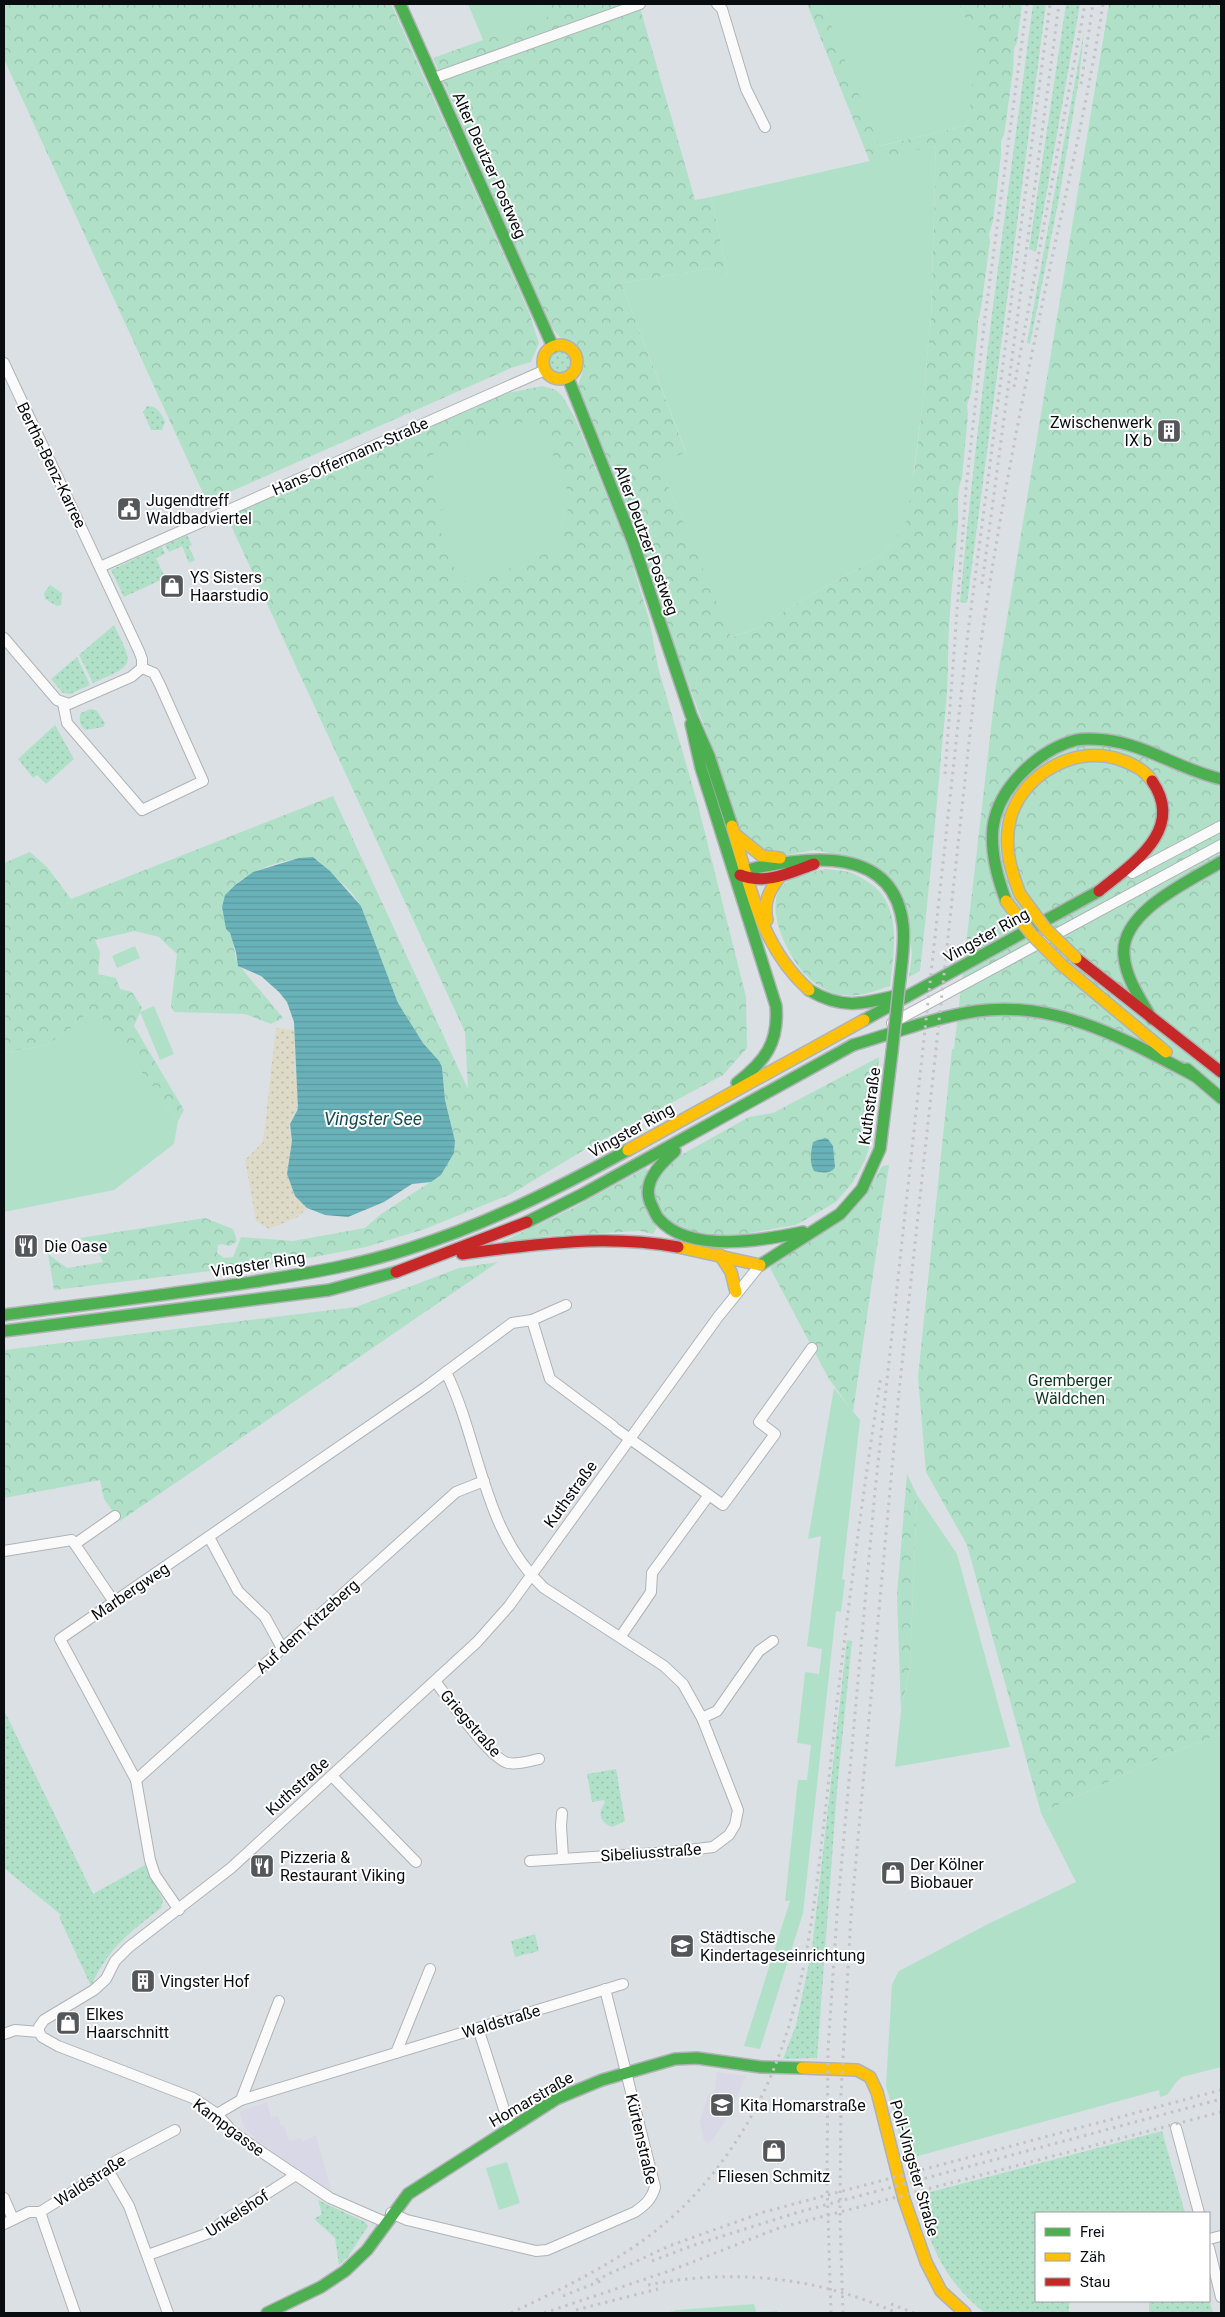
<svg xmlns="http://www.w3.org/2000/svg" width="1225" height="2317" font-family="Roboto,sans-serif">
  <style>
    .education { fill: #d9d8e6 }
    .grass { fill: url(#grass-dots) }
    .forest { fill: url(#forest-crowns); fill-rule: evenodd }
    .sand { fill: url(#sand-dots) }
    .garden { fill: #b0e1c8 }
    .water { fill: url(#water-rules) }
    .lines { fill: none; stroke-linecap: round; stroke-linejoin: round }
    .street-casing { stroke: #afb3b6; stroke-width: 12 }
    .fast-casing { stroke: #afb3b6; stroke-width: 14 }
    .slow-casing { stroke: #afb3b6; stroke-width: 14 }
    .jam-casing { stroke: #afb3b6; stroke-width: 14 }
    .street { stroke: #fafafb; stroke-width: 10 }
    .fast { stroke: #4caf50; stroke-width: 11 }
    .slow { stroke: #ffc107; stroke-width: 11 }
    .jam { stroke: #c62828; stroke-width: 11 }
    .rail { stroke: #c2c3c5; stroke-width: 3; stroke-dasharray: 2.5 5; stroke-linecap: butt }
    .fast-bridge-casing { stroke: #afb3b6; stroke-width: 14; stroke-linecap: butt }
    .slow-bridge-casing { stroke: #afb3b6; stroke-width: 14; stroke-linecap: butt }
    .fast-bridge { stroke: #4caf50; stroke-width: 11 }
    .slow-bridge { stroke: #ffc107; stroke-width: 11 }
    .labels { text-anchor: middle; stroke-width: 4; stroke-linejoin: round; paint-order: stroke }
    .street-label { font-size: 16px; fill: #0a0d10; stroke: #fff }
    .poi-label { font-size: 16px; fill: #0a0d10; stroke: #fff; text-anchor: start }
    .park-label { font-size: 16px; fill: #0f3824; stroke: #fff }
    .water-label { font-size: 18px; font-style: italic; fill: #134e52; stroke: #fff }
  </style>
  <defs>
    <pattern id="grass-dots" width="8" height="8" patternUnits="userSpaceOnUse" patternTransform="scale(1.25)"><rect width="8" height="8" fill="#b0e1c8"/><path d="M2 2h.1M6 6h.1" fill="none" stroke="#96c0ab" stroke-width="1.8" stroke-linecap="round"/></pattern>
    <pattern id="forest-crowns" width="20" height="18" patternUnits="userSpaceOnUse" patternTransform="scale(1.25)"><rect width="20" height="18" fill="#b0e1c8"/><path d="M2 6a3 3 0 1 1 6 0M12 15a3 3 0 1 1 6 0" fill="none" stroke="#96c0ab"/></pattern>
    <pattern id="sand-dots" width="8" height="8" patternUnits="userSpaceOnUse" patternTransform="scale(1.25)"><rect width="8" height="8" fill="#dddac7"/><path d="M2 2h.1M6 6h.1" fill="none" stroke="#bcbaaa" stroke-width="1.8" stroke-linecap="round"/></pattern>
    <pattern id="water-rules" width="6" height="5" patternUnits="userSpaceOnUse" patternTransform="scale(1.25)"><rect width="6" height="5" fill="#6ab2b9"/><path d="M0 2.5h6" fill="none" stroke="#5b989e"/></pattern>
  </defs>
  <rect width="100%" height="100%" fill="#dbe0e4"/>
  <g class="education">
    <path d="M717 2072 746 2076 724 2123 709 2144 704 2140 700 2122 708 2095 715 2093Z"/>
    <path d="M267 2102 271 2117 278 2116 281 2126H284L289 2141 301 2138 302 2142 316 2135 331 2191 258 2142 244 2127 240 2114 241 2111Z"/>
  </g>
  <g class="grass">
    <path d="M1033 4H1046L967 603 960 602C978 402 1007 203 1033 4Z"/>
    <path d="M1066 4H1080L1036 252 1029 249Z"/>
    <path d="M1084 32 1079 79 1059 198 1030 344 1027 343Z"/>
    <circle cx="561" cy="363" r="12"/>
    <path d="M147 406C158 406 161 413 165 422L162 430H151L143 412Z"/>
    <path d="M187 535 192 545 189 547 195 560 189 563 182 546 169 552 165 545Z"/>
    <path d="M162 546 165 554 156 558 165 578 124 597 111 570Z"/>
    <path d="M50 585 62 593 61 605 57 606 45 599 44 593Z"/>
    <path d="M114 625C134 667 136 664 93 683L79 655Z"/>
    <path d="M77 657 90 685 70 694 63 693 51 679Z"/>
    <path d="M90 709 96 710 105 723 103 727 86 730C80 726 78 720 81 713Z"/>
    <path d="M55 725 74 759 46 784 37 775 33 778 18 759Z"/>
    <path d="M847 1640 852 1641 837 1790 817 2058 783 2059 796 2025 812 1949Z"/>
    <path d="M4 1710 93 1894 145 1865 163 1900 161 1908C128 1934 109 1947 91 1986L59 1917 61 1915 4 1868Z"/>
    <path d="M616 1769 625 1821 612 1827C600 1822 597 1813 605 1803L604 1800 592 1802 587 1774Z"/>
    <path d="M535 1934 539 1951 515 1957 511 1941Z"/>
    <path d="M1162 2131 1185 2213H1036V2301H1069V2313H985C943 2280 931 2245 915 2196Z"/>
    <path d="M318 2200 365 2222 368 2226 348 2257 339 2265 335 2238 314 2219 322 2214Z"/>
    <path d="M1209 2299 1213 2313H1149V2301Z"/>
  </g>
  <g class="forest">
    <path d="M4 4H391L529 312 539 343 531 362 511 368 207 502 4 59Z"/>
    <path d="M543 4H639L695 200 711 197 728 275 717 277 715 268 621 283 686 453 666 481 732 637 758 628 799 602 878 557 893 543 914 472 921 417 931 319 936 146 870 162 807 4H823L880 146 968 125 970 99 963 16 959 4H1022L1017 43 1014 48 1013 71 1004 135 1001 141V155L993 221 989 234 990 241 981 309 978 320V327L971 393 967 405 968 414 962 478C956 491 959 509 958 523 954 569 948 616 948 662 948 693 944 725 941 756 935 828 928 899 920 971L909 977 912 954 907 915 901 896 846 856 814 850 783 856 767 855 738 828 722 774 578 388C579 379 584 372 584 364 584 347 569 346 559 336 552 329 548 320 543 312L433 58 547 17Z"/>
    <path d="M1109 4H1221V1734L1169 1754 1041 1813 967 1545 926 1472 918 1377 952 1049H954L996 685Z"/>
    <path d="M542 386 556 390 563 397 575 418 626 543 649 619 658 667 698 805 746 997 747 1048 723 1075 584 1150 511 1194 425 1229 366 1247 293 1261 54 1290 48 1254 67 1268 103 1262 98 1252 80 1238 205 1218 233 1229 237 1241 230 1246 222 1244 218 1245 217 1253 224 1258 233 1257 241 1237 293 1241 365 1228 381 1214 441 1175 454 1153 455 1141 445 1100 442 1067 423 1043 398 1003 361 906 352 893 318 860C309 860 300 859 291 860 270 863 226 880 223 904 221 912 226 922 227 930 236 939 233 959 240 966 254 984 269 1000 283 1018L271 1024 245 1014 174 1012 171 1006 177 954 159 937 135 931 95 940 100 952 98 974 116 978 120 989 132 992 142 1008 134 1026 184 1110 178 1121 94 1008 71 1028 47 1045 4 1053V863L30 852 47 867 71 899 333 796 468 1089 465 1032 227 517 503 394ZM572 500 562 522 560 541 435 515 445 509Z"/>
    <path d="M825 869C833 870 841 870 848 872 854 873 860 877 865 880 904 902 894 950 890 986 871 993 853 999 833 993 824 989 814 984 807 976 790 960 765 911 780 889 789 876 811 873 825 869Z"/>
    <path d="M879 1057 871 1141 865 1160 853 1182 836 1202 796 1225 732 1236 694 1232 674 1226 656 1210 655 1183 672 1160 749 1117 773 1113Z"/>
    <path d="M889 1165 853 1412 829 1379 770 1268 786 1252 865 1196 882 1166Z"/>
    <path d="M646 1168 649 1171C642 1198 640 1203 657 1227L653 1234 640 1231 548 1236 497 1244 571 1209Z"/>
    <path d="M498 1262 120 1521 104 1499 100 1480 4 1498V1350L356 1307 459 1268Z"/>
    <path d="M907 1474 917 1495 910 1666 901 1711 897 1595Z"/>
  </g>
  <path class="sand" d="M276 1028 295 1030 298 1109 291 1120 289 1128 292 1141 287 1174 295 1196 307 1208 298 1217 269 1229 256 1221 245 1160 263 1142Z"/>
  <g class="garden">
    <path d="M468 4H543L548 17 483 40Z"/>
    <path d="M823 4H959L963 16 979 25 968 125 879 146Z"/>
    <path d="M936 146 931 319 921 417 907 520 893 543 878 557 799 602 758 628 731 637 666 481 661 463 686 452 621 283 715 268 717 276 728 275 711 197Z"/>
    <path d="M537 417 572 501 562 522 561 547 472 584 458 578 434 514 445 509 426 457Z"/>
    <path d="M135 946 140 958 117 968 112 956Z"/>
    <path d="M154 1006 174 1054 160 1060 140 1012Z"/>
    <path d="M94 1007 178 1121 174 1144 114 1190 4 1212V1053L47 1045 71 1028Z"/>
    <path d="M834 1388 860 1420 842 1579 845 1580 841 1612 836 1611 803 1913 760 2049 744 2046 790 1901H785L798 1780H807L811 1745 797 1743 805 1672 819 1674 822 1649 807 1646 821 1536 808 1539Z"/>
    <path d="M917 1495 957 1554 1010 1747 895 1767 901 1711 910 1666Z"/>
    <path d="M1221 1734V2067L1182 2077 1177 2081 1167 2095 1160 2097 1159 2090 907 2159 886 2086 892 1984 899 1971 988 1924 1076 1882 1041 1813 1169 1754Z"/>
    <path d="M507 2162 520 2203 499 2210 486 2168Z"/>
    <path d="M754 2304 756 2312 777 2311V2313H666L677 2310Z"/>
  </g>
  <g class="water">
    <path d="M313 857 330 871 361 906 398 1003 423 1043 439 1061 442 1067 445 1100 455 1141 454 1153 441 1175 431 1182 412 1184 384 1202 348 1217 325 1215 307 1208 295 1196 287 1174 292 1141 290 1124 298 1109 294 1022 287 1002 279 992 261 976 238 966 236 952 230 933 226 929 222 907 225 895 235 885 253 872 299 858Z"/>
    <path d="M825 1138 828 1139 833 1146 835 1167C832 1174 821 1173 814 1171 809 1163 811 1151 813 1142Z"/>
  </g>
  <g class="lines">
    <defs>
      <g id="street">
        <path d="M717 4 722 9 746 89 765 127"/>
        <path d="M434 78 640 4"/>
        <path d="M4 363 139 651 142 659V668L131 677 69 704 57 700 4 638"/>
        <path d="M100 567 545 370"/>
        <path d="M63 703 67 723 142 810 203 781 160 685 154 673 142 668"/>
        <path d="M1132 873 1221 826"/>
        <path d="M892 1023 1221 845"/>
        <path d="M532 1320 550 1379 613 1426"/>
        <path d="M446 1372 512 1323 532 1320 566 1305"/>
        <path d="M616 1429 723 1505 775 1434 759 1422 812 1348"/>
        <path d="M209 1537 238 1591 265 1617 282 1648"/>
        <path d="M75 1544 115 1516"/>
        <path d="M4 1551 72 1540 114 1602"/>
        <path d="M621 1636 651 1592 652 1573 709 1495"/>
        <path d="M435 1681C448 1698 490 1759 508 1763 518 1765 529 1761 539 1759"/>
        <path d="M702 1718 717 1711 759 1651 773 1641"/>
        <path d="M332 1776 416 1862"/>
        <path d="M136 1780 456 1492 484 1481"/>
        <path d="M562 1813 561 1826 563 1857"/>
        <path d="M179 1910 155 1875 150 1860 136 1780 60 1639 426 1387 446 1372C481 1444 482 1530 544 1588L664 1666 683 1684 702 1718 738 1810 735 1825 729 1835 713 1847 672 1852 530 1861"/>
        <path d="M478 2028 510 2128"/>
        <path d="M39 2032V2027L44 2020 94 1990 106 1979 115 1961 129 1947 231 1868 477 1642 509 1606 718 1317 760 1265"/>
        <path d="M39 2032 42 2037 58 2046 193 2098 217 2114 232 2131 254 2147 330 2198 385 2222"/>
        <path d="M4 2034 15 2030 39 2032"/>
        <path d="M396 2053 430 1969"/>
        <path d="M241 2100 279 2001"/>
        <path d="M217 2114 241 2100 623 1984"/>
        <path d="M1176 2128 1199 2213"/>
        <path d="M108 2170 129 2206 168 2313"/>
        <path d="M4 2198 13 2219"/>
        <path d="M40 2212 75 2313"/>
        <path d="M391 2213 407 2220 536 2251 547 2250 635 2212C645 2205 652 2199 655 2187L605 1989"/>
        <path d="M4 2224 29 2212H40L108 2170 116 2161 175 2130"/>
        <path d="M1209 2239 1221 2236"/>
        <path d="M1209 2248 1221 2297"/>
        <path d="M148 2255 209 2233 225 2220 296 2175"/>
      </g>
      <g id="fast">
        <path d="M400 4 553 347"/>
        <path d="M568 378 633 542 691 715 709 756 732 826"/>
        <path d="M691 724 701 768 776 1006C779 1043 765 1061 737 1083"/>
        <path d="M743 880 751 869C808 856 894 845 903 925 905 943 902 961 900 979"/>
        <path d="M1006 901C997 877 990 852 993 827 998 788 1038 750 1076 740 1085 738 1096 739 1106 740 1147 745 1181 770 1221 779"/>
        <path d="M809 990C842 1010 863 1004 899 995"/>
        <path d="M1152 1019C1141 1000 1126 979 1124 956 1119 912 1190 881 1221 862"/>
        <path d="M864 1020 1099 891"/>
        <path d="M853 1045C894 1033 935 1017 977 1011 1058 1000 1126 1040 1195 1076"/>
        <path d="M1187 1069 1221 1098"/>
        <path d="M675 1151C659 1165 640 1184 652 1206 654 1210 656 1216 659 1219 689 1254 765 1240 803 1232"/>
        <path d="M527 1222 583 1194 853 1045"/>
        <path d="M760 1265 840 1214 862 1189 880 1149 892 1052"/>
        <path d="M4 1315C89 1304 175 1294 259 1281 309 1273 359 1265 408 1249 485 1225 557 1189 628 1150"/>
        <path d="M4 1331 329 1290 396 1272"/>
        <path d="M267 2313 321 2287 345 2271 367 2250 408 2194 556 2099 602 2080 675 2059 697 2058 761 2067 802 2068"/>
      </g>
      <g id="slow">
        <circle cx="560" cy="362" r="17"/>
        <path d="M732 826C750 886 760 946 809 990"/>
        <path d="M736 835 762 856 780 858"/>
        <path d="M1020 894C1010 869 1003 843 1011 816 1025 772 1078 744 1121 760 1133 764 1145 770 1152 781"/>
        <path d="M767 920C763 903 769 890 780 877"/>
        <path d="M1063 966 1166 1052"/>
        <path d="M628 1150 864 1020"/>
        <path d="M678 1247 760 1265"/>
        <path d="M720 1255 731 1272 736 1292"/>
        <path d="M802 2068 857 2070 870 2077 877 2092 904 2199 926 2262 941 2291 965 2313"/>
      </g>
      <g id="jam">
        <path d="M740 875C766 885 789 873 814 864"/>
        <path d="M1099 891C1132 864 1186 830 1152 781"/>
        <path d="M1076 958 1221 1072"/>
        <path d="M462 1254C536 1244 603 1234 678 1247"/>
        <path d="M396 1272 527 1222"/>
      </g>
    </defs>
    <use href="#street" class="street-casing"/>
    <use href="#fast" class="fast-casing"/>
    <use href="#slow" class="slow-casing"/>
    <use href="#jam" class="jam-casing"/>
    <use href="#street" class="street"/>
    <use href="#fast" class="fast"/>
    <use href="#slow" class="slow"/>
    <use href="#jam" class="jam"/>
    <g class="rail">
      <path d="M1081 84 1093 4"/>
      <path d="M1014 387 1085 4"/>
      <path d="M982 584 1059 4"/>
      <path d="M945 774 966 489 985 317 1027 4"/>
      <path d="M652 2261 694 2245 799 2212 1221 2099"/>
      <path d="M596 2280 669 2246 764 2212 1221 2090"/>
      <path d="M648 2285C733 2268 818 2277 897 2313"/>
      <path d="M563 2296 603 2280"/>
      <path d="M891 2304 914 2313"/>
      <path d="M576 2310 658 2289"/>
      <path d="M511 2313C580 2280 647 2249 699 2190 786 2091 805 1983 820 1857 826 1805 832 1753 837 1702 850 1593 864 1484 881 1376"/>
      <path d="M544 2313 672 2270 779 2228 1221 2112"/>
      <path d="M831 2313 827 2183 828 2050 837 1914 875 1491 968 632 1050 4"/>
      <path d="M843 2313 840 2217 841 2094 851 1915 899 1392 975 687C991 562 1014 438 1040 315 1061 212 1087 108 1103 4"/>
    </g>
    <defs>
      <path id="fast-bridge" d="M892 1052 900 979"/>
      <g id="slow-bridge">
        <path d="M1020 894 1045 928 1076 958"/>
        <path d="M1006 901 1032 935 1063 966"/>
      </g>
    </defs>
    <use href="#fast-bridge" class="fast-bridge-casing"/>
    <use href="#slow-bridge" class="slow-bridge-casing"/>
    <use href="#fast-bridge" class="fast-bridge"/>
    <use href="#slow-bridge" class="slow-bridge"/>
  </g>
  <defs>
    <symbol id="building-square" viewBox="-11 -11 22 22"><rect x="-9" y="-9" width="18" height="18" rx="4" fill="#53575a" stroke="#fff"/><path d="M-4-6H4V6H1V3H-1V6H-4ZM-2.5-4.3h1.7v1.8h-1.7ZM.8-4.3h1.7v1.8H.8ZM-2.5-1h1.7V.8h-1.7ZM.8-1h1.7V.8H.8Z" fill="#fff"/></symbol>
    <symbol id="civic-square" viewBox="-11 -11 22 22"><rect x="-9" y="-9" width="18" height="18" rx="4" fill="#53575a" stroke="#fff"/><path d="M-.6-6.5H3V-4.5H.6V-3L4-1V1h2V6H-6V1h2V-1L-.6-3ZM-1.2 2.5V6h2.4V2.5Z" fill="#fff"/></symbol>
    <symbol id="shop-square" viewBox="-11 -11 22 22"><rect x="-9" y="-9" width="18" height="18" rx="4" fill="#53575a" stroke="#fff"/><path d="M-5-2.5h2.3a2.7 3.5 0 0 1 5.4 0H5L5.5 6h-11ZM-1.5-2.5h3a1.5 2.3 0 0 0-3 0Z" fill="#fff"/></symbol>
    <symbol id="restaurant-square" viewBox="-11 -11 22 22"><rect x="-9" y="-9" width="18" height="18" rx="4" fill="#53575a" stroke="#fff"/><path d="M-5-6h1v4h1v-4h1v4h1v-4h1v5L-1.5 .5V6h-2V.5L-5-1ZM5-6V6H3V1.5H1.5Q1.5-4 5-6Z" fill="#fff"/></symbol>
    <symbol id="school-square" viewBox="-11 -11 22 22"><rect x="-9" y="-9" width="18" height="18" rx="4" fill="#53575a" stroke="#fff"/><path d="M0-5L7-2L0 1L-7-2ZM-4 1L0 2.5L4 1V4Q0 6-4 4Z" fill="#fff"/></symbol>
  </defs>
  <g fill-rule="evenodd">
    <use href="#building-square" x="1155" y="417" width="28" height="28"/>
    <use href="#civic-square" x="115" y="495" width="28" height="28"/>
    <use href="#shop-square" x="158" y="572" width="28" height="28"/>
    <use href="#restaurant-square" x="12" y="1232" width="28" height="28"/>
    <use href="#restaurant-square" x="248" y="1852" width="28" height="28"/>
    <use href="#shop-square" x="879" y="1859" width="28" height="28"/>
    <use href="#school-square" x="668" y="1932" width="28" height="28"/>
    <use href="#building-square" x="129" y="1967" width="28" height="28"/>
    <use href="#shop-square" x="54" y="2009" width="28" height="28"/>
    <use href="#school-square" x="708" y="2091" width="28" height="28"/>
    <use href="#shop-square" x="760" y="2137" width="28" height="28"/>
  </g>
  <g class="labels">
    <g class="street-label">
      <text transform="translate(490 165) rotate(66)" y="6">Alter Deutzer Postweg</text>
      <text transform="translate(350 456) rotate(-24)" y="6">Hans-Offermann-Straße</text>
      <text transform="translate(52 465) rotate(64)" y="6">Bertha-Benz-Karree</text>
      <text transform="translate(647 540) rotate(70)" y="6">Alter Deutzer Postweg</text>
      <text transform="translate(986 935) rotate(-29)" y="6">Vingster Ring</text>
      <text transform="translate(869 1106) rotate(-82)" y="6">Kuthstraße</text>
      <text transform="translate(631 1130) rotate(-29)" y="6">Vingster Ring</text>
      <text transform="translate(258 1264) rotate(-9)" y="6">Vingster Ring</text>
      <text transform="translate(570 1494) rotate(-54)" y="6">Kuthstraße</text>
      <text transform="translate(130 1591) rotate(-34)" y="6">Marbergweg</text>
      <text transform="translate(307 1626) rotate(-42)" y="6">Auf dem Kitzeberg</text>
      <text transform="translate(471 1723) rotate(49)" y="6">Griegstraße</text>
      <text transform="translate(297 1786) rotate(-42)" y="6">Kuthstraße</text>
      <text transform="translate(651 1852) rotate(-4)" y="6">Sibeliusstraße</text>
      <text transform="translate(501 2021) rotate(-17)" y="6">Waldstraße</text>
      <text transform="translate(531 2099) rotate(-30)" y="6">Homarstraße</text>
      <text transform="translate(229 2127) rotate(37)" y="6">Kampgasse</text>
      <text transform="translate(642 2139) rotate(77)" y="6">Kürtenstraße</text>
      <text transform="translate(915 2168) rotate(74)" y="6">Poll-Vingster Straße</text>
      <text transform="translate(90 2180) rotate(-33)" y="6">Waldstraße</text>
      <text transform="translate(237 2213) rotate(-33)" y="6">Unkelshof</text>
    </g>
    <g class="poi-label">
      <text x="1152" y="428" text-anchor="end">Zwischenwerk<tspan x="1152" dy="18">IX b</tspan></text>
      <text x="146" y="506">Jugendtreff<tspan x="146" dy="18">Waldbadviertel</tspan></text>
      <text x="190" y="583">YS Sisters<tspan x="190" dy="18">Haarstudio</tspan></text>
      <text x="44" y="1252">Die Oase</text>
      <text x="280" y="1863">Pizzeria &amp;<tspan x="280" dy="18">Restaurant Viking</tspan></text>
      <text x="910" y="1870">Der Kölner<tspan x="910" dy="18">Biobauer</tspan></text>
      <text x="700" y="1943">Städtische<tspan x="700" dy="18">Kindertageseinrichtung</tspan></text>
      <text x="160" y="1987">Vingster Hof</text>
      <text x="86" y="2020">Elkes<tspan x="86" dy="18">Haarschnitt</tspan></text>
      <text x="740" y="2111">Kita Homarstraße</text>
      <text x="774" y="2182" text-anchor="middle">Fliesen Schmitz</text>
    </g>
    <g class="park-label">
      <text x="1070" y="1386">Gremberger<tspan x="1070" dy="18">Wäldchen</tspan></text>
    </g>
    <g class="water-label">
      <text x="373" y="1125">Vingster See</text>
    </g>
  </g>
  <rect width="1225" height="2317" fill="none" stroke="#0a0d10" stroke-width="10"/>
  <rect x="1035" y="2212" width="175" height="90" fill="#ffffff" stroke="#9d9e9f"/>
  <rect x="1045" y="2228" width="25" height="8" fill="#4caf50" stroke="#9d9e9f"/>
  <text x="1080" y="2237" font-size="15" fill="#0a0d10">Frei</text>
  <rect x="1045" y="2253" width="25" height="8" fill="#ffc107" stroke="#9d9e9f"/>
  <text x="1080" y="2262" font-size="15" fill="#0a0d10">Zäh</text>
  <rect x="1045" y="2278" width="25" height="8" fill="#c62828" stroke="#9d9e9f"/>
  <text x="1080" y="2287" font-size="15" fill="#0a0d10">Stau</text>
</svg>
